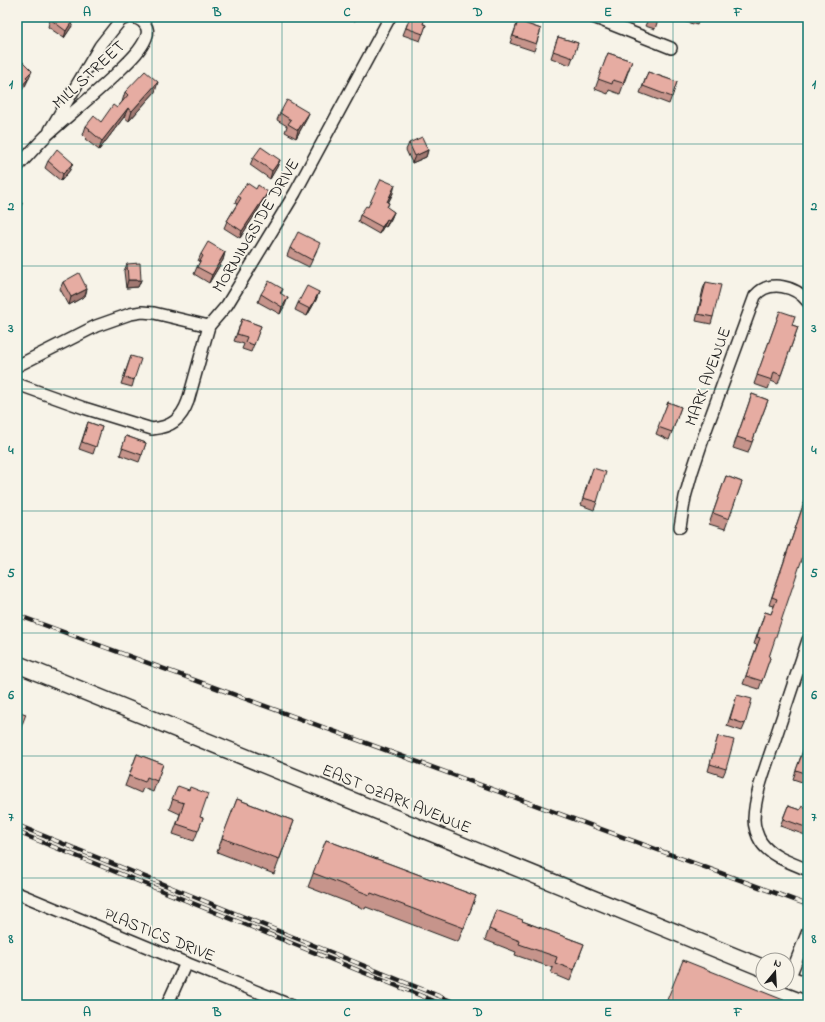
<svg xmlns="http://www.w3.org/2000/svg" width="825" height="1022" font-family="'Indie Flower',sans-serif">
  <style>
    .lines { fill: none; stroke-linecap: round; stroke-linejoin: round }
    .minor-casing { stroke: #1c1c1c; stroke-width: 14 }
    .secondary-casing { stroke: #1c1c1c; stroke-width: 19 }
    .minor { stroke: #f7f3e8; stroke-width: 11 }
    .secondary { stroke: #f7f3e8; stroke-width: 16 }
    .rail-casing { stroke: #1c1c1c; stroke-width: 4.5 }
    .rail { stroke: #f7f3e8; stroke-width: 3; stroke-dasharray: 9; stroke-linecap: butt }
    .wall { fill: #c6948b; stroke: #1c1c1c }
    .shaded-wall { fill: #a17871; stroke: #1c1c1c }
    .building { fill: #e6aca2; stroke: #1c1c1c }
    .grid { fill: none; stroke: #0f766e; stroke-width: 1; stroke-opacity: 0.55 }
    .labels { text-anchor: middle; stroke-width: 3.5; stroke-linejoin: round; paint-order: stroke }
    .street-label { font-size: 17px; fill: #1c1c1c; stroke: #f7f3e8 }
    .neatline { fill: none; stroke: #0f766e; stroke-width: 1.5 }
    .grid-label { font-size: 13px; text-anchor: middle; font-weight: bold; fill: #0f766e }
  </style>
  <rect width="100%" height="100%" fill="#f7f3e8"/>
  <filter id="ink" filterUnits="userSpaceOnUse"><feTurbulence type="fractalNoise" baseFrequency=".025" numOctaves="2"/><feDisplacementMap in="SourceGraphic" scale="8" xChannelSelector="R" yChannelSelector="G"/><feConvolveMatrix kernelMatrix="1 2 1 2 8 2 1 2 1" color-interpolation-filters="sRGB"/></filter>
  <g filter="url(#ink)">
    <g class="lines">
      <defs>
        <g id="minor">
          <path d="M593 17 671 48"/>
          <path d="M50 130 100 46 119 22 123 19 129 17"/>
          <path d="M17 167C27 157 36 146 46 136 69 115 94 95 117 73 127 63 140 52 146 38 151 27 142 19 132 17"/>
          <path d="M17 366 96 326 130 314 142 312 154 313 209 326"/>
          <path d="M17 384 84 408 152 429C171 427 181 420 188 401L209 326 227 305 295 193 390 17"/>
          <path d="M680 527 685 497 692 472 707 427 755 296C769 279 796 286 808 302"/>
          <path d="M808 640C797 674 785 708 774 742 766 767 755 793 754 819 754 826 757 836 761 842 771 857 792 863 808 870"/>
          <path d="M17 893 186 963 290 1005"/>
          <path d="M789 979 808 931"/>
          <path d="M167 1005 186 963"/>
        </g>
        <g id="secondary">
          <path d="M17 664 763 968"/>
          <path d="M787 978 808 986"/>
        </g>
      </defs>
      <use href="#minor" class="minor-casing"/>
      <use href="#secondary" class="secondary-casing"/>
      <use href="#minor" class="minor"/>
      <use href="#secondary" class="secondary"/>
      <defs>
        <g id="rail">
          <path d="M17 615 808 905"/>
          <path d="M17 825 461 1005"/>
          <path d="M17 832 444 1005"/>
        </g>
      </defs>
      <use href="#rail" class="rail-casing"/>
      <use href="#rail" class="rail"/>
    </g>
    <g class="wall">
      <path d="M344 17H356L355 21Z"/>
      <path d="M410 17 426 25 420 41 403 35Z"/>
      <path d="M649 17H659L655 29 645 26Z"/>
      <path d="M676 17H700L697 25 675 19Z"/>
      <path d="M50 19 72 26 64 38 48 27Z"/>
      <path d="M518 21 541 29 534 51 510 43Z"/>
      <path d="M558 37 578 43 570 65 551 58Z"/>
      <path d="M608 53 632 61 620 94 609 90 608 94 595 89Z"/>
      <path d="M17 60 29 78 25 86 17 95Z"/>
      <path d="M648 72 677 82 669 104 640 93Z"/>
      <path d="M125 92H155L129 121 124 117 99 150 85 139 86 138 83 135 86 126 101 122 117 108 122 102Z"/>
      <path d="M280 113 306 120 296 138 285 132 287 126 277 120Z"/>
      <path d="M409 143 428 150 426 157 412 163 406 150Z"/>
      <path d="M253 158 280 160 277 167 270 179 250 165Z"/>
      <path d="M48 161 70 170 61 181 45 168Z"/>
      <path d="M393 193 388 203H389L387 208 394 212 391 219 386 227 384 226 379 234 358 222 360 215 368 207Z"/>
      <path d="M238 196 265 199 240 238 224 228 227 221 237 204 235 203Z"/>
      <path d="M290 248 317 250 309 267 287 256Z"/>
      <path d="M225 252 223 260 209 283 194 274 197 267 200 262 198 261 201 254Z"/>
      <path d="M127 264 141 280 138 287 126 288 124 271Z"/>
      <path d="M63 282 87 289 85 296 69 305 60 289Z"/>
      <path d="M706 282 713 317 711 324 696 321 703 289Z"/>
      <path d="M283 289 281 294 285 305 280 314 258 302 261 294Z"/>
      <path d="M319 292 316 300 307 316 295 310 298 303Z"/>
      <path d="M780 311 792 325 798 327 778 384 771 381 768 389 754 384Z"/>
      <path d="M242 319 261 326 251 352 242 349 244 344 234 341Z"/>
      <path d="M131 356 134 380 132 387 121 384Z"/>
      <path d="M752 394 768 400 748 453 733 448Z"/>
      <path d="M668 402 681 407 669 440 656 434Z"/>
      <path d="M88 422 102 427 93 454 79 449Z"/>
      <path d="M126 436 146 443 139 462 120 455Z"/>
      <path d="M590 475 597 502 594 510 581 505Z"/>
      <path d="M726 476 742 482 725 529 709 524Z"/>
      <path d="M808 491 769 657 770 658 759 689 743 684 757 645 754 644 765 612 771 614 774 606 769 605Z"/>
      <path d="M737 695 745 724 742 731 727 726Z"/>
      <path d="M718 736 726 769 723 776 708 771Z"/>
      <path d="M808 736V784L793 779Z"/>
      <path d="M137 754 163 764 153 792 143 788 141 793 125 786Z"/>
      <path d="M178 786 200 817 203 818 194 841 173 834 180 814 169 809Z"/>
      <path d="M237 799 294 821 274 874 217 852Z"/>
      <path d="M788 806 800 810 808 809V836L780 826Z"/>
      <path d="M326 840 476 896 458 942 366 907 365 909 308 887Z"/>
      <path d="M496 910 522 921 584 944 570 981 551 973 553 968 515 955 516 952 485 940Z"/>
    </g>
    <g class="shaded-wall">
      <path d="M74 18 72 26 64 38 66 31Z"/>
      <path d="M32 71 25 86 17 95 19 89 26 77Z"/>
      <path d="M158 82 155 92 129 121 132 111Z"/>
      <path d="M128 108 124 117 99 150 102 141Z"/>
      <path d="M309 113 306 120 296 138 298 130Z"/>
      <path d="M428 150 426 157 412 163 415 156Z"/>
      <path d="M280 160 277 167 270 179 272 171Z"/>
      <path d="M73 163 70 170 61 181 63 174Z"/>
      <path d="M395 185 393 193 385 209 387 202Z"/>
      <path d="M268 192 265 199 240 238 242 231Z"/>
      <path d="M22 203 20 210 17 216V213Z"/>
      <path d="M394 212 391 219 386 227 389 220Z"/>
      <path d="M387 219 384 226 379 234 382 227Z"/>
      <path d="M225 252 223 260 209 283 212 275Z"/>
      <path d="M128 280H141L138 287 126 288Z"/>
      <path d="M87 289 85 296 69 305 71 297Z"/>
      <path d="M319 292 316 300 307 316 310 309Z"/>
      <path d="M288 298 285 305 280 314 282 307Z"/>
    </g>
    <g class="building">
      <path d="M52 17H72L74 18 66 31 50 19Z"/>
      <path d="M410 17H423L425 18 423 24 426 25 423 34 406 28Z"/>
      <path d="M649 17H659L657 22 648 19Z"/>
      <path d="M518 21 541 29 536 44 513 36Z"/>
      <path d="M558 37 578 43 573 58 553 51Z"/>
      <path d="M608 53 632 61 623 83 613 80 612 84 598 79Z"/>
      <path d="M19 58 32 71 26 77 28 79 19 89 17 87V60Z"/>
      <path d="M145 71 158 82 132 111 128 108 102 141 89 130 90 129 86 126 94 116 101 122 113 105 117 108 128 95 125 92Z"/>
      <path d="M648 72 677 82 672 97 643 86Z"/>
      <path d="M287 100 309 113 298 130 288 124 291 120 280 113Z"/>
      <path d="M422 137 428 150 415 156 409 143Z"/>
      <path d="M261 147 280 160 272 171 253 158Z"/>
      <path d="M57 149 73 163 63 174 48 161Z"/>
      <path d="M381 179 395 185 387 202 389 203 387 207 394 212 389 220 387 219 382 227 360 215 366 206 368 207Z"/>
      <path d="M247 183 256 189 258 185 268 192 242 231 227 221 241 198 238 196Z"/>
      <path d="M17 201 22 203 17 213Z"/>
      <path d="M298 232 320 243 312 260 290 248Z"/>
      <path d="M208 242 225 252 212 275 197 267 203 256 201 254Z"/>
      <path d="M140 263 141 280H128L127 264Z"/>
      <path d="M79 273 87 289 71 297 63 282Z"/>
      <path d="M269 281 283 289 280 293 288 298 282 307 261 294Z"/>
      <path d="M706 282 721 285 713 317 698 314Z"/>
      <path d="M307 286 319 292 310 309 298 303Z"/>
      <path d="M780 311 795 316 792 325 798 327 781 375 774 372 772 380 757 375Z"/>
      <path d="M242 319 261 326 254 345 245 342 247 337 237 334Z"/>
      <path d="M131 356 141 359 134 380 124 377Z"/>
      <path d="M752 394 768 400 752 442 737 437Z"/>
      <path d="M17 402 21 403 17 412Z"/>
      <path d="M668 402 681 407 672 432 658 427Z"/>
      <path d="M88 422 102 427 96 447 82 442Z"/>
      <path d="M126 436 146 443 142 455 122 448Z"/>
      <path d="M593 468 606 472 597 502 583 498Z"/>
      <path d="M726 476 742 482 729 519 713 513Z"/>
      <path d="M808 491V541L769 657 770 658 762 681 746 676 760 638 757 637 765 612 771 614 777 599 772 597Z"/>
      <path d="M737 695 752 699 745 724 730 719Z"/>
      <path d="M17 711 26 714 17 738Z"/>
      <path d="M718 736 734 740 726 769 710 764Z"/>
      <path d="M808 738V774L796 770Z"/>
      <path d="M137 754 163 764 157 781 147 777 145 782 129 776Z"/>
      <path d="M178 786 189 790 190 787 208 794 200 817 203 818 198 831 177 824 184 803 172 799Z"/>
      <path d="M237 799 294 821 279 860 222 838Z"/>
      <path d="M788 806 800 810 802 806 808 809V828L783 819Z"/>
      <path d="M326 840 476 896 464 928 371 893 370 895 313 873Z"/>
      <path d="M496 910 523 920 522 921 584 944 574 970 555 963 557 957 519 944 520 941 489 929Z"/>
      <path d="M683 960 796 1005H665Z"/>
    </g>
  </g>
  <path class="grid" d="M152 17V1005M282 17V1005M412 17V1005M543 17V1005M673 17V1005M17 144H808M17 266H808M17 389H808M17 511H808M17 633H808M17 756H808M17 878H808"/>
  <g class="labels">
    <g class="street-label">
      <text transform="translate(88 74) rotate(-43)" y="6">MILL STREET</text>
      <text transform="translate(255 225) rotate(-59)" y="6">MORNINGSIDE DRIVE</text>
      <text transform="translate(707 376) rotate(-70)" y="6">MARK AVENUE</text>
      <text transform="translate(397 798) rotate(22)" y="6">EAST OZARK AVENUE</text>
      <text transform="translate(160 934) rotate(22)" y="6">PLASTICS DRIVE</text>
    </g>
  </g>
  <rect width="825" height="1022" fill="none" stroke="#f7f3e8" stroke-width="44"/>
  <g transform="translate(775 972) rotate(18)"><circle r="19" fill="#f7f3e8" stroke="#9f9d96"/>
  <path d="M0-3L7 15L0 10L-7 15Z" fill="#1c1c1c"/>
  <text y="-6" font-size="11" font-weight="bold" text-anchor="middle" fill="#1c1c1c">N</text>
  </g>
  <rect x="22" y="22" width="781" height="978" class="neatline"/>
  <g class="grid-label">
    <text x="87" y="16">A</text>
    <text x="217" y="16">B</text>
    <text x="347" y="16">C</text>
    <text x="478" y="16">D</text>
    <text x="608" y="16">E</text>
    <text x="738" y="16">F</text>
    <text x="11" y="88">1</text>
    <text x="814" y="88">1</text>
    <text x="11" y="210">2</text>
    <text x="814" y="210">2</text>
    <text x="11" y="332">3</text>
    <text x="814" y="332">3</text>
    <text x="11" y="454">4</text>
    <text x="814" y="454">4</text>
    <text x="11" y="577">5</text>
    <text x="814" y="577">5</text>
    <text x="11" y="699">6</text>
    <text x="814" y="699">6</text>
    <text x="11" y="821">7</text>
    <text x="814" y="821">7</text>
    <text x="11" y="943">8</text>
    <text x="814" y="943">8</text>
    <text x="87" y="1016">A</text>
    <text x="217" y="1016">B</text>
    <text x="347" y="1016">C</text>
    <text x="478" y="1016">D</text>
    <text x="608" y="1016">E</text>
    <text x="738" y="1016">F</text>
  </g>
</svg>
